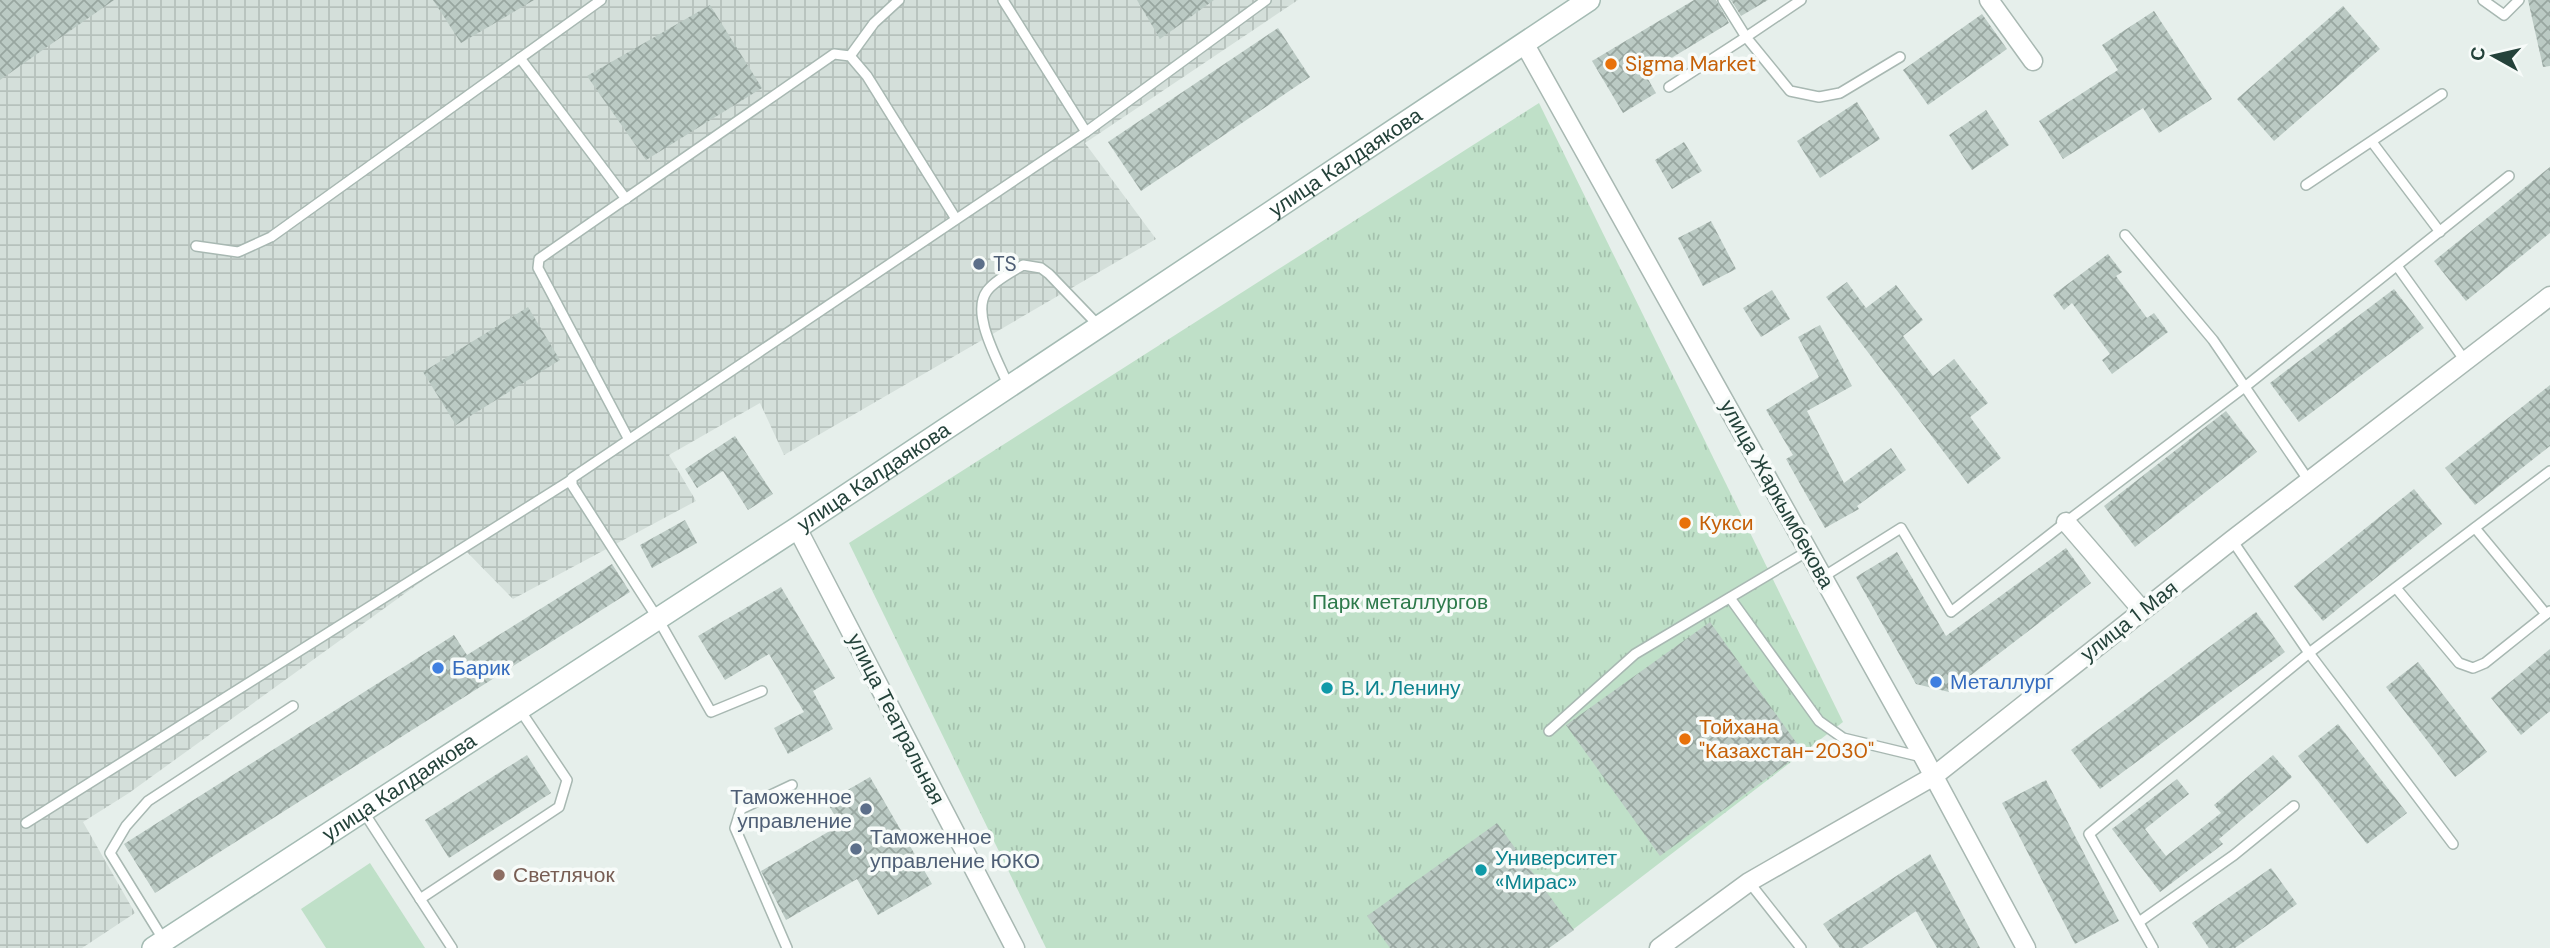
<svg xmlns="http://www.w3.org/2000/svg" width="2550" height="948" font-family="'DM Sans',sans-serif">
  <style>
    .industrial { fill: url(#industrial-grid) }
    .green { fill: #bfe0c8 }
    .park { fill: url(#park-tufts) }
    .building { fill: url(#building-cross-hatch) }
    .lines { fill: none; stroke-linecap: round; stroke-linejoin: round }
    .lane-casing { stroke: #a8b8b2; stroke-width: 12 }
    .street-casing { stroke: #a8b8b2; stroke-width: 21 }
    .secondary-casing { stroke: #a4bbb3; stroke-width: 24 }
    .lane { stroke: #fff; stroke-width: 9 }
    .street { stroke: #fff; stroke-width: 18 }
    .secondary { stroke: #fff; stroke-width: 21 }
    .food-dot { fill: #e8710a; stroke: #f7fbf9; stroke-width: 2.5 }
    .service-dot { fill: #5c6f8a; stroke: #f7fbf9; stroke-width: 2.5 }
    .shop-dot { fill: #3f7fe0; stroke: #f7fbf9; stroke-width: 2.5 }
    .culture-dot { fill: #0f9aa8; stroke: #f7fbf9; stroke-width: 2.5 }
    .education-dot { fill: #8d6e63; stroke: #f7fbf9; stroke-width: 2.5 }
    .labels { text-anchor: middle; stroke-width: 7; stroke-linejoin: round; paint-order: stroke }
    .food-label { font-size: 21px; fill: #c56008; stroke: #f7fbf9; text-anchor: start }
    .street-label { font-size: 21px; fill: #24423a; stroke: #f7fbf9 }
    .service-label { font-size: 21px; fill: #4e5e75; stroke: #f7fbf9; text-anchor: start }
    .park-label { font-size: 21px; fill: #2d7a4b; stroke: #f7fbf9 }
    .shop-label { font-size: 21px; fill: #366cbe; stroke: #f7fbf9; text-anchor: start }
    .culture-label { font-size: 21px; fill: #0d838f; stroke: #f7fbf9; text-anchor: start }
    .education-label { font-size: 21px; fill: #785e54; stroke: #f7fbf9; text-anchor: start }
  </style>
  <defs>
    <pattern id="industrial-grid" width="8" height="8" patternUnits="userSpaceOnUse" patternTransform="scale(1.75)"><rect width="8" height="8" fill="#d4dfda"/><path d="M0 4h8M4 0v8" fill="none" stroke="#b6c1bc"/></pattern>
    <pattern id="park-tufts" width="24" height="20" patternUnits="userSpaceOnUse" patternTransform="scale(1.75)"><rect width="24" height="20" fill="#bfe0c8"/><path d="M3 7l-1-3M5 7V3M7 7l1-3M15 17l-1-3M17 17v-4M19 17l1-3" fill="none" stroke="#a4c1ad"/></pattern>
    <pattern id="building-cross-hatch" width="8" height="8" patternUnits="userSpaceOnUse" patternTransform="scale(1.75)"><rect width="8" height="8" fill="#bbcac4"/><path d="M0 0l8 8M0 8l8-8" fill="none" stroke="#98a6a0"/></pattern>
  </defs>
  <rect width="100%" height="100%" fill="#e6efeb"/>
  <path class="industrial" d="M0 0H1298L1085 143 1156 239 784 455 760 403 669 455 696 501 513 599 465 550 129 793 83 822 135 913 82 948H0Z"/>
  <path class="green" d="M370 863 425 948H326L301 909Z"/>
  <path class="park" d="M1539 103 1843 722 1549 948H1046L849 543Z"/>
  <g class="building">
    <path d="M0 0H114L0 80Z"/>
    <path d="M433 0H534L461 43Z"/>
    <path d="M1137 0H1214L1160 39Z"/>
    <path d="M1694 0H1716L1729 23 1645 74 1656 93 1623 113 1592 61Z"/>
    <path d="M1731 0H1768L1741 16Z"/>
    <path d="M2528 0H2550V66L2543 67Z"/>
    <path d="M710 5 762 88 646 160 587 76Z"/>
    <path d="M2343 6 2380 49 2274 141 2237 99Z"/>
    <path d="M2154 11 2212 99 2159 133 2143 108 2063 159 2039 121 2118 70 2102 45Z"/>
    <path d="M1982 14 2007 49 1928 105 1903 70Z"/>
    <path d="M1278 28 1310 77 1141 191 1108 142Z"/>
    <path d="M1857 102 1880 139 1820 178 1797 141Z"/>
    <path d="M1986 110 2009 145 1972 170 1949 135Z"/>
    <path d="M1684 142 1702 171 1672 189 1655 160Z"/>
    <path d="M2550 167V233L2466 301 2434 261Z"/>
    <path d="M1711 221 1736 269 1703 286 1678 238Z"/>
    <path d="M2108 254 2122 272 2116 276 2147 318 2154 313 2168 332 2112 374 2102 360 2110 354 2072 303 2064 310 2053 295Z"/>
    <path d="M1847 282 1866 308 1896 285 1923 320 1903 336 1933 376 1954 359 1988 403 1970 417 2001 458 1968 484 1826 297Z"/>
    <path d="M2394 289 2424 328 2299 422 2270 383Z"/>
    <path d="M1772 290 1790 319 1761 337 1743 308Z"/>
    <path d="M528 307 560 360 456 425 423 372Z"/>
    <path d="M1820 325 1852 386 1807 411 1844 483 1891 448 1906 470 1857 506 1859 509 1825 528 1786 459 1793 455 1766 410 1819 377 1798 337Z"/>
    <path d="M2550 385V446L2475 505 2445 468Z"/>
    <path d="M2226 411 2257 452 2135 547 2104 506Z"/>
    <path d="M735 436 773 494 748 510 723 471 697 488 685 469Z"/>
    <path d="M2414 489 2442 524 2323 621 2294 586Z"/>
    <path d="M685 520 697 543 652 568 640 545Z"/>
    <path d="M2066 548 2091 583 1949 692 1916 684 1856 577 1897 552 1946 636Z"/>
    <path d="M612 564 630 592 155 893 124 844 454 635 467 655Z"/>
    <path d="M781 587 835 678 813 691 833 729 788 754 774 728 804 712 769 654 725 680 698 636Z"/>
    <path d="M2256 612 2285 652 2100 789 2071 750Z"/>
    <path d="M1710 622 1803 752 1660 856 1566 725Z"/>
    <path d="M2550 649V711L2521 735 2491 698Z"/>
    <path d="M2418 662 2487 752 2455 777 2386 687Z"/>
    <path d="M2338 724 2407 813 2367 844 2298 756Z"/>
    <path d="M527 755 551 793 449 858 425 820Z"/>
    <path d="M2273 755 2292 777 2219 839 2223 844 2160 892 2112 829 2177 779 2189 794 2145 829 2166 856 2221 813 2214 805Z"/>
    <path d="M870 777 932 884 878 915 857 879 786 920 761 871 840 825 827 802Z"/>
    <path d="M2046 780 2119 921 2075 944 2002 803Z"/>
    <path d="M1497 823 1574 930 1549 948H1390L1367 916Z"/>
    <path d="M1930 854 1980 948H1937L1916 911 1862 948H1840L1823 924Z"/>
    <path d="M2271 868 2297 904 2235 948H2209L2192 923Z"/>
  </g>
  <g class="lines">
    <defs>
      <g id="lane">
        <path d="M1003 0 1086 132"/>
        <path d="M1801 0 1746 37 1790 91 1819 97 1840 93 1900 57"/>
        <path d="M2483 0 2504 15 2519 0"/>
        <path d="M850 56 874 23 899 0"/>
        <path d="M520 58 626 199"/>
        <path d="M1669 87 1746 37 1723 0"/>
        <path d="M2372 142 2440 232"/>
        <path d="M2306 185 2442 94"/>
        <path d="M2125 235 2213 340 2309 481"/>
        <path d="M196 246 238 252 271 237 601 0"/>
        <path d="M2397 266 2466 362"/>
        <path d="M1008 385C999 362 970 314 987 291 995 280 1012 272 1023 265L1041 268 1049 274 1098 325"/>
        <path d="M628 438 538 268 539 259 834 54 850 56 867 76 956 219"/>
        <path d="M2475 528 2546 614"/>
        <path d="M2232 540 2309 653 2453 844"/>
        <path d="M1823 577 1901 528 1951 612 2066 522 2246 386 2509 176"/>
        <path d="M2396 588 2459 663 2473 668 2485 663 2550 611"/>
        <path d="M1730 598 1819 721 1843 738 1922 757"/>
        <path d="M762 691 711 712 658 619 572 485V478L1086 132 1266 0"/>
        <path d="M1549 731 1635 654 1808 551"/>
        <path d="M363 811 452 948"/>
        <path d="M26 823 571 480"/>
        <path d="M1749 882 1801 948"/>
        <path d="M420 899 559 807 567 780 520 710"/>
        <path d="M2139 922 2234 855 2294 806"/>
        <path d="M163 939 110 853 126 826 148 801 293 706"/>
        <path d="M787 948 735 828 741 809 792 785"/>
        <path d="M2153 948 2089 834 2309 653 2550 471"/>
      </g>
      <g id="street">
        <path d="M1989 0 2033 61"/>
        <path d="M1524 43 1924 758 2026 948"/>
        <path d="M2066 522 2142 610"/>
        <path d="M797 528 1015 948"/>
        <path d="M1659 948 1749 882 1934 776 2232 540 2550 296"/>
      </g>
      <g id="secondary">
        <path id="s1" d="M153 948 797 528 1589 0"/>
      </g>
    </defs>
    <use href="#lane" class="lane-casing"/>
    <use href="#street" class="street-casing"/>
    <use href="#secondary" class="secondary-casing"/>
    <use href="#lane" class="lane"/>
    <use href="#street" class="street"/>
    <use href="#secondary" class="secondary"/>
  </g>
  <g class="food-dot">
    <circle cx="1611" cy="64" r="7"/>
    <circle cx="1685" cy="523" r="7"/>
    <circle cx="1685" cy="739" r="7"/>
  </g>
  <g class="service-dot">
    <circle cx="979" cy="264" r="7"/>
    <circle cx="866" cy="809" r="7"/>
    <circle cx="856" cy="849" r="7"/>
  </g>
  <g class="shop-dot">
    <circle cx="438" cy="668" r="7"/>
    <circle cx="1936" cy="682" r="7"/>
  </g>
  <g class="culture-dot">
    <circle cx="1327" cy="688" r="7"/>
    <circle cx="1481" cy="870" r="7"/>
  </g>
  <circle class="education-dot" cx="499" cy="875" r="7"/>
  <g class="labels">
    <g class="food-label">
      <text x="1625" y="71">Sigma Market</text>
      <text x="1699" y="530">Кукси</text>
      <text x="1699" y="734">Тойхана<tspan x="1699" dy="24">"Казахстан-2030"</tspan></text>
    </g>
    <g class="street-label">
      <text dy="7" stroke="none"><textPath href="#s1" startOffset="1428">улица Калдаякова</textPath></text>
      <text dy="7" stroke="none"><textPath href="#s1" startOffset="861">улица Калдаякова</textPath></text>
      <text transform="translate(1777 494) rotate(61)" y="7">улица Жаркымбекова</text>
      <text transform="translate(2129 621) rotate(-38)" y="7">улица 1 Мая</text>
      <text transform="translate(896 719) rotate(63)" y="7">улица Театральная</text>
      <text dy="7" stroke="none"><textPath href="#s1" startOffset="294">улица Калдаякова</textPath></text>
    </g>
    <g class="service-label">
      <text x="993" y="271">TS</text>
      <text x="852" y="804" text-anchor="end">Таможенное<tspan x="852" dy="24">управление</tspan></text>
      <text x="870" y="844">Таможенное<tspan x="870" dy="24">управление ЮКО</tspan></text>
    </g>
    <g class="park-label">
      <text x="1400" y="609">Парк металлургов</text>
    </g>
    <g class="shop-label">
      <text x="452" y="675">Барик</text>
      <text x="1950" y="689">Металлург</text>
    </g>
    <g class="culture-label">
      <text x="1341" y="695">В. И. Ленину</text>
      <text x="1495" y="865">Университет<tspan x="1495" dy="24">«Мирас»</tspan></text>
    </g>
    <g class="education-label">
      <text x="513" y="882">Светлячок</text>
    </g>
  </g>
  <g transform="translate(2494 56) rotate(278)" stroke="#f7fbf9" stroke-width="5" paint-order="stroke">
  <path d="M0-5L12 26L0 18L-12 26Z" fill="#24423a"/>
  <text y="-10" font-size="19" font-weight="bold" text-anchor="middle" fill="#24423a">С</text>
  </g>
</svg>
